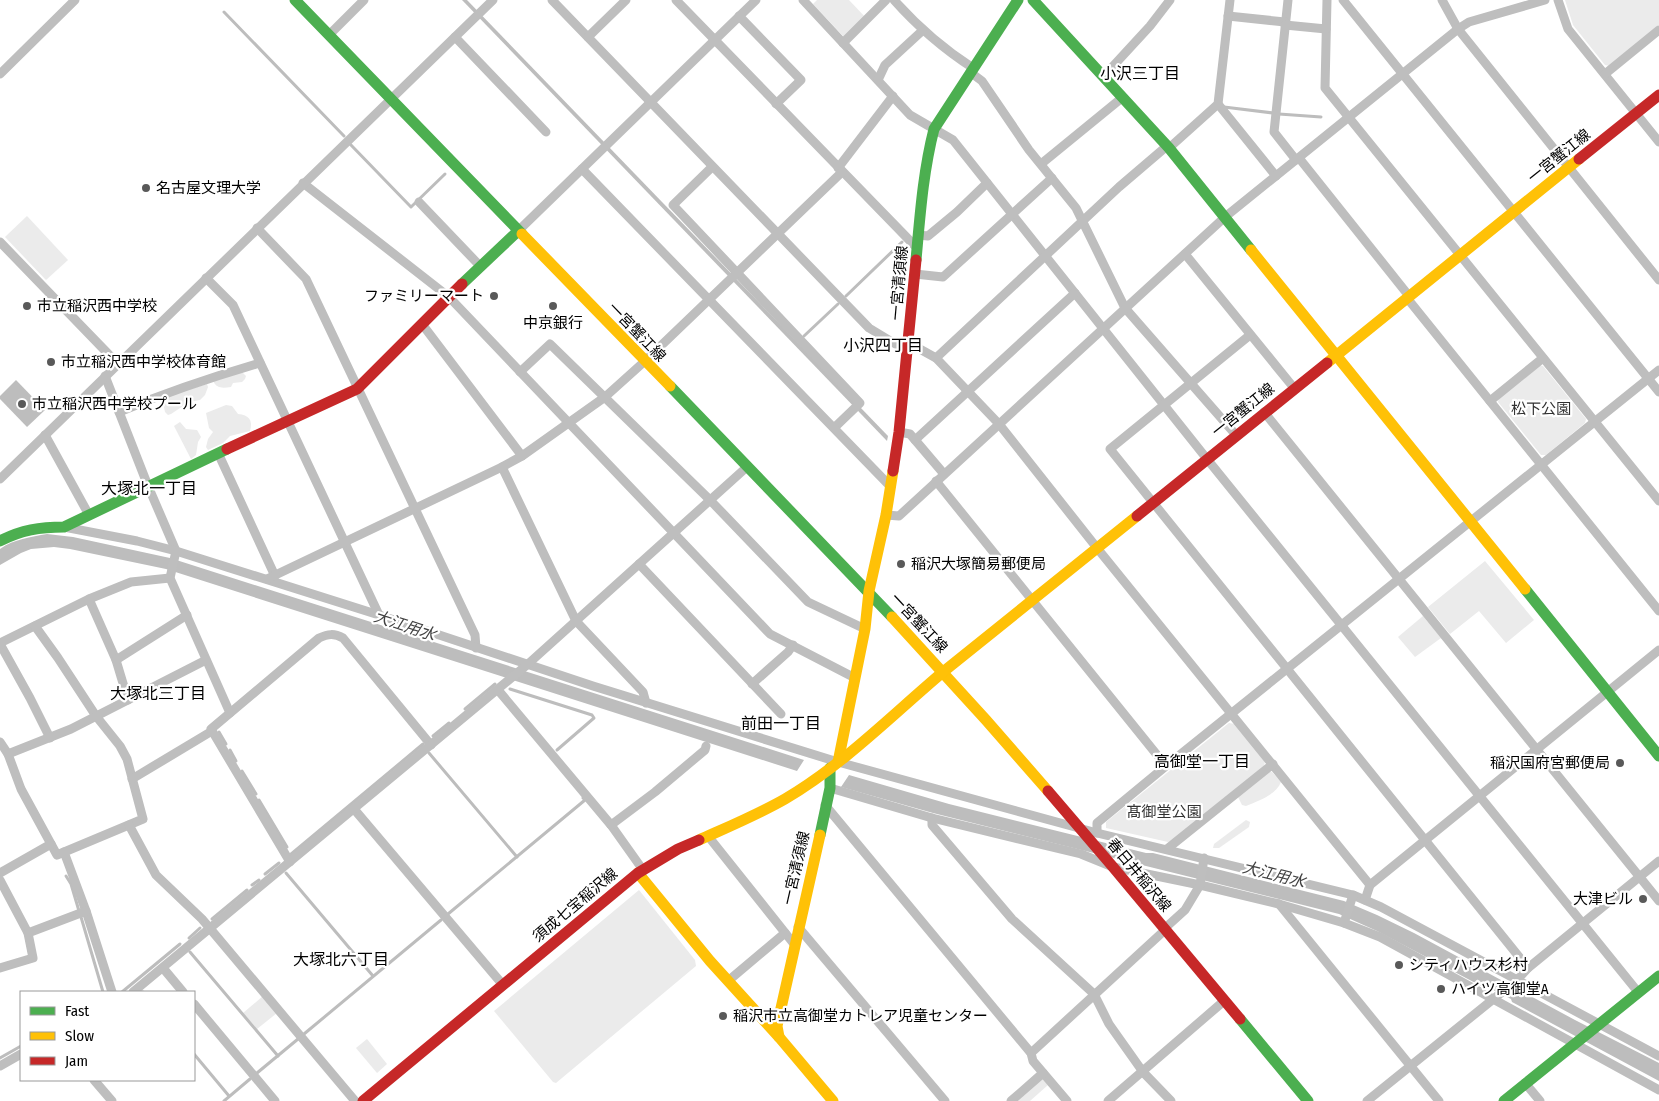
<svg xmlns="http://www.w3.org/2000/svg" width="1659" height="1101" font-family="'Fira Sans Condensed','Noto Sans JP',sans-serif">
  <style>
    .green { fill: #ebebeb }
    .water { fill: #bdbdbd }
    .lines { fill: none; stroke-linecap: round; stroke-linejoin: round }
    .stream { stroke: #bdbdbd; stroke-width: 3 }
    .street { stroke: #bebebe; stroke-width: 9 }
    .fast { stroke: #4caf50; stroke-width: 11 }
    .slow { stroke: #ffc107; stroke-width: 11 }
    .jam { stroke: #c62828; stroke-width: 11 }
    .poi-dot { fill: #595959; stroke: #fff; stroke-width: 2 }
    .labels { text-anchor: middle; stroke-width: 4.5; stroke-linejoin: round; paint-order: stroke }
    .street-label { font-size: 15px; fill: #000; stroke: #fff }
    .poi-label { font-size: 15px; fill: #000; stroke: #fff; text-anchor: start }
    .park-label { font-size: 15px; fill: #313131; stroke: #fff }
    .neighbourhood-label { font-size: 16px; fill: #000; stroke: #fff }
    .water-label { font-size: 16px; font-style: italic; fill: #424242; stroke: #fff }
  </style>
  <rect width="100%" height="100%" fill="#fff"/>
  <g class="green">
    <path d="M817 0H849L866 18 845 38 813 4Z"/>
    <path d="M1565 0H1659V25L1610 66 1605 65 1573 25Z"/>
    <path d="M27 216 68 260 46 280 5 237Z"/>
    <path d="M1539 365 1543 366 1586 419 1585 423 1546 455H1541L1498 402 1499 398Z"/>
    <path d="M242 372 246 376 245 379 242 382 233 383 231 387C223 388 217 389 213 381Z"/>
    <path d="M207 384 208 387 205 395 200 400 189 402 171 414 168 415 165 412 162 398Z"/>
    <path d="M226 405 232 406 238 414C249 415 253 420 250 431L230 436 223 443 208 450 206 447 208 439 213 432 209 428 206 413Z"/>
    <path d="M180 422 186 429 197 430 201 437 198 442 196 455 191 459 174 426Z"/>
    <path d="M1485 561 1534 620 1506 643 1479 611 1450 634 1428 607Z"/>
    <path d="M1423 616 1441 638 1415 657 1398 637Z"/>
    <path d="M1229 723 1235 724 1265 761 1264 767 1175 839 1168 842 1106 828V822Z"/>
    <path d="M1268 772H1272L1281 782C1276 795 1258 801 1246 806L1242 805 1238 797Z"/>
    <path d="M1246 820 1250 822 1249 827 1219 848H1213L1214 844Z"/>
    <path d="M639 890 695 960 696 966 556 1083 553 1082 494 1011Z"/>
    <path d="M263 996 277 1013 257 1029 243 1013Z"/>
    <path d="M367 1039 387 1064 377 1073 356 1048Z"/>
    <path d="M1042 1078 1048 1085 1030 1101H1016Z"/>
  </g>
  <g class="water">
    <path d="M462 0H467L888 436 887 441Z"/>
    <path d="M16 380 45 410 27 427 0 399V396Z"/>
    <path d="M47 534 73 537 170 558 804 760 797 771 166 569 70 549 54 547 31 549 21 553 0 565V549C14 539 31 537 47 534Z"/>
    <path d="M849 775 949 804 1146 853H1153L1344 901 1377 915 1414 933 1575 1020 1659 1063V1081L1512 1002 1511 999 1485 986 1483 987 1377 931 1339 914 933 813 841 787Z"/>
  </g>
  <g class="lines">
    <g class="stream">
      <path d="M224 12 344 136"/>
      <path d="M1224 107 1273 113"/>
      <path d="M1279 114 1321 117"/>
      <path d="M350 144 411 207 445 174"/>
      <path d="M846 296 902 242"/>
      <path d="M804 336 838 304"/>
      <path d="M510 689 592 715 594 718 557 750"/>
      <path d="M465 709 495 684"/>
      <path d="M219 732 226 744"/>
      <path d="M433 736 449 723"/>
      <path d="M230 750 236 761"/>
      <path d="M429 753 517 857"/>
      <path d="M242 771 256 794"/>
      <path d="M259 800 287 847"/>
      <path d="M290 855 423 744"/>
      <path d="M286 873 373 976"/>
      <path d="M265 874 279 863"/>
      <path d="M66 876 71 884 79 911"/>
      <path d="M252 885 259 880"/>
      <path d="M448 914 585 800 583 798"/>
      <path d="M81 917 103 992"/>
      <path d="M212 919 247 890"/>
      <path d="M189 938 200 928"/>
      <path d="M190 952 278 1056"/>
      <path d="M122 992 180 944"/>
      <path d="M142 992H143"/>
      <path d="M304 1034 441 920"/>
      <path d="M194 1054 229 1096"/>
      <path d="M0 1058 21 1046"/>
      <path d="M257 1073 298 1039"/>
      <path d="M224 1101 250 1079"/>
    </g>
    <g class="street">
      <path d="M552 0 869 328 907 351"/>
      <path d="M676 0 917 248"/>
      <path d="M803 0 910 115 953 140 1207 459 1638 992"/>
      <path d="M894 0C918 27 942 48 973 68"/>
      <path d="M1288 0 1274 132 1296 160"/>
      <path d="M1327 0 1325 88 1659 501"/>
      <path d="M1343 0 1659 392"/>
      <path d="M1442 0 1458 29 1659 280"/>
      <path d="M1558 0 1568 29 1659 142"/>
      <path d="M739 16 801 80 776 104"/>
      <path d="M1228 16 1285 22"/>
      <path d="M1285 25 1326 29"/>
      <path d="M329 35 364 0"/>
      <path d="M455 37 546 132"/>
      <path d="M588 37 626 0"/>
      <path d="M843 43 886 0"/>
      <path d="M970 72 982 81 1029 150 1076 208 1125 308 1236 435"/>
      <path d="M0 74 75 0"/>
      <path d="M1605 74 1659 30"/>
      <path d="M1104 76 1150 26 1170 0"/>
      <path d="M878 80 885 65 922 31"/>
      <path d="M1218 104 1276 176"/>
      <path d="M1169 148 1218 104 1230 0"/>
      <path d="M1299 158 1409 296"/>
      <path d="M1041 164 1123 97"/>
      <path d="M712 167 673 205 860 403 834 428"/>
      <path d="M838 168 893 96"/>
      <path d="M582 169 890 486"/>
      <path d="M303 183 449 297 770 634 855 678"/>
      <path d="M419 202 481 267"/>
      <path d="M257 228 306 279 475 635 476 648"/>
      <path d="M518 231 756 0"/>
      <path d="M918 235 928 236 957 212 987 183"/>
      <path d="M0 242 118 364"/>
      <path d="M1185 254 1294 388"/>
      <path d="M915 274 943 277 1052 178"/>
      <path d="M206 278 233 305 379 615"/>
      <path d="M1407 298 1659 611"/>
      <path d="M422 324 522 456"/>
      <path d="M1250 335 1110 449 1528 968"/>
      <path d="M909 343 936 358 999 424 1097 548 1370 885"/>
      <path d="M936 358 1119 187 1167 146"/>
      <path d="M520 372 550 344 710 500 808 602 865 629"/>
      <path d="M105 376 148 486 176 551 170 578 230 713"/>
      <path d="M1490 401 1543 358"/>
      <path d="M119 412C165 393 212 377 260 363"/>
      <path d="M1264 412 1659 901"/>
      <path d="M899 432 910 434 944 474"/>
      <path d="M45 435 89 515"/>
      <path d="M915 440 1075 293"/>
      <path d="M218 453 275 576"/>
      <path d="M502 467 576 621 643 692 646 703"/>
      <path d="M0 479 493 0"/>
      <path d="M936 481 1166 766"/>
      <path d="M886 515 899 516 1225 217 1458 29 1469 22 1545 0"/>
      <path d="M64 527 137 541 176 551 379 615 593 686 838 762 1097 833 1353 895 1381 907 1659 1056"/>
      <path d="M639 564 781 714"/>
      <path d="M267 579 502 467 522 456 605 397 645 361 842 172"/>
      <path d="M89 599 116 660 128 700"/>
      <path d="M0 644 30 698 50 738"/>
      <path d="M0 645 2 642 89 599 131 582 170 578"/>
      <path d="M116 660 187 615"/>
      <path d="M752 684 788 652 793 645"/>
      <path d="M498 690 611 825 643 870"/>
      <path d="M0 742 8 754 21 789 57 855 143 819 127 759 120 746 96 716 58 658 35 626"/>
      <path d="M8 754 71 729 206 660"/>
      <path d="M132 779 212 731"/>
      <path d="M830 788 932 818 1081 854 1113 867 1200 885 1279 904 1344 923 1380 937 1659 1090"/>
      <path d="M825 805 1031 1053 1033 1061 1067 1101"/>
      <path d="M354 809 503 985"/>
      <path d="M932 818V825L1012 919 1094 994 1109 1024 1143 1072 1171 1101"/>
      <path d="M129 825 156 875 202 919 355 1101"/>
      <path d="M611 825 655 792 705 750 706 746"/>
      <path d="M1097 833V823L1166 766 1659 370"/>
      <path d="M708 836 794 944"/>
      <path d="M1167 849 1273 764"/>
      <path d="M64 852 86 911 112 992"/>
      <path d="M290 862 211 729 319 638C328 634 334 633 343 638L431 745"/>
      <path d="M0 873 51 844"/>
      <path d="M0 880 28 933 33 958 0 968"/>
      <path d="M1365 900 1370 885 1659 650"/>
      <path d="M1279 904 1439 1101"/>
      <path d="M1344 923 1353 895"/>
      <path d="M798 927 945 1101"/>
      <path d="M1164 929 1185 910 1200 885 1204 858"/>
      <path d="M28 933 86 911"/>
      <path d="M163 968 183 992"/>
      <path d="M728 981 785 933"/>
      <path d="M133 992 528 664 748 466"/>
      <path d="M194 1004 275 1101"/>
      <path d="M1031 1053 1165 930"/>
      <path d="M0 1066 21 1054"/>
      <path d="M94 1080 112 1101"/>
      <path d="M1525 1083 1540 1101"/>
      <path d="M1011 1101 1043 1073"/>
      <path d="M1108 1101 1224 1001"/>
      <path d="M1367 1101 1517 980 1528 968 1659 861"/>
    </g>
    <g class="fast">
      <path d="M295 0 522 234"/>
      <path d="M1033 0 1169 148 1251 250"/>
      <path d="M916 260C920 216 923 172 934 129L1018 0"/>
      <path d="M462 284 518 231"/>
      <path d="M670 386 892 617"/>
      <path d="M0 541C21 530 40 527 64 527L227 449"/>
      <path d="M1525 589 1659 756"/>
      <path d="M820 835 830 788V768"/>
      <path d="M1240 1019 1308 1101"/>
      <path d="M1504 1101 1659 976"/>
    </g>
    <g class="slow">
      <path d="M522 234 670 386"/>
      <path d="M1251 250 1525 589"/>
      <path d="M1327 363 1579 159"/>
      <path d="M892 617 986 720 1048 791"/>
      <path d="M943 672 1137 516"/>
      <path d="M838 762 865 629 869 591 886 515 893 471"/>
      <path d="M699 840C728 827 757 815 785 799 843 765 892 715 943 672"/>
      <path d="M638 873 710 961 779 1037 833 1101"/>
      <path d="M779 1037 777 1026 820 835"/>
    </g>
    <g class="jam">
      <path d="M1579 159 1659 95"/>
      <path d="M227 449 357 389 462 284"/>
      <path d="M893 471 899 432 916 260"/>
      <path d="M1137 516 1327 363"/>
      <path d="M1048 791 1113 867 1240 1019"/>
      <path d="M363 1101 638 873 678 849 699 840"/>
    </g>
  </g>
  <g class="poi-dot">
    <circle cx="146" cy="188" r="5"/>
    <circle cx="494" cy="296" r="5"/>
    <circle cx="27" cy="306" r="5"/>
    <circle cx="553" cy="306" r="5"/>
    <circle cx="51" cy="362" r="5"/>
    <circle cx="22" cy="404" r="5"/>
    <circle cx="901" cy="564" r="5"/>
    <circle cx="1620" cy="763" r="5"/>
    <circle cx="1643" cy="899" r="5"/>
    <circle cx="1399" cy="965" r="5"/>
    <circle cx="1441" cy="989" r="5"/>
    <circle cx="723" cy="1016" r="5"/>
  </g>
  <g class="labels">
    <g class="street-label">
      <text transform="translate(1559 156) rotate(-39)" y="5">一宮蟹江線</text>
      <text transform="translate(899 283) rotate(-85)" y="5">一宮清須線</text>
      <text transform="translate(637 332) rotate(46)" y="5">一宮蟹江線</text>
      <text transform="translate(1243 410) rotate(-39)" y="5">一宮蟹江線</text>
      <text transform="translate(919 623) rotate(47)" y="5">一宮蟹江線</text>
      <text transform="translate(796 868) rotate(-77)" y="5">一宮清須線</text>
      <text transform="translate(1139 875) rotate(50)" y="5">春日井稲沢線</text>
      <text transform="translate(575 905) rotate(-40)" y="5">須成七宝稲沢線</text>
    </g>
    <g class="poi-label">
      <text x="156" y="193">名古屋文理大学</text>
      <text x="484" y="301" text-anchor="end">ファミリーマート</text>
      <text x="37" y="311">市立稲沢西中学校</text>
      <text x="553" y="328" text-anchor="middle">中京銀行</text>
      <text x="61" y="367">市立稲沢西中学校体育館</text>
      <text x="32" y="409">市立稲沢西中学校プール</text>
      <text x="911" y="569">稲沢大塚簡易郵便局</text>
      <text x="1610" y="768" text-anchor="end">稲沢国府宮郵便局</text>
      <text x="1633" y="904" text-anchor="end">大津ビル</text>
      <text x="1409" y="970">シティハウス杉村</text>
      <text x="1451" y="994">ハイツ高御堂A</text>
      <text x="733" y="1021">稲沢市立高御堂カトレア児童センター</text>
    </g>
    <g class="park-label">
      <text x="1541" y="414">松下公園</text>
      <text x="1164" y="817">髙御堂公園</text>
    </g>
    <g class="neighbourhood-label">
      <text x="1140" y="79">小沢三丁目</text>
      <text x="883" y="351">小沢四丁目</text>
      <text x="149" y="494">大塚北一丁目</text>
      <text x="158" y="699">大塚北三丁目</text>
      <text x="781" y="729">前田一丁目</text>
      <text x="1202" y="767">高御堂一丁目</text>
      <text x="341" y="965">大塚北六丁目</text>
    </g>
    <g class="water-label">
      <text transform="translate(405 625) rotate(18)" y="6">大江用水</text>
      <text transform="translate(1274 874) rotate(14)" y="6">大江用水</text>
    </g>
  </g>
  <rect x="20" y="991" width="175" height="90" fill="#ffffff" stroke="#999999"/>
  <rect x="30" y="1007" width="25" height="8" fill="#4caf50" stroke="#999999"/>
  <text x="65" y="1016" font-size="15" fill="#000000">Fast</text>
  <rect x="30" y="1032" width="25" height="8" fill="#ffc107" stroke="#999999"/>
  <text x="65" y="1041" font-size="15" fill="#000000">Slow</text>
  <rect x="30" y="1057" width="25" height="8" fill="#c62828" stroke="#999999"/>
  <text x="65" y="1066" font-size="15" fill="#000000">Jam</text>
</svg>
